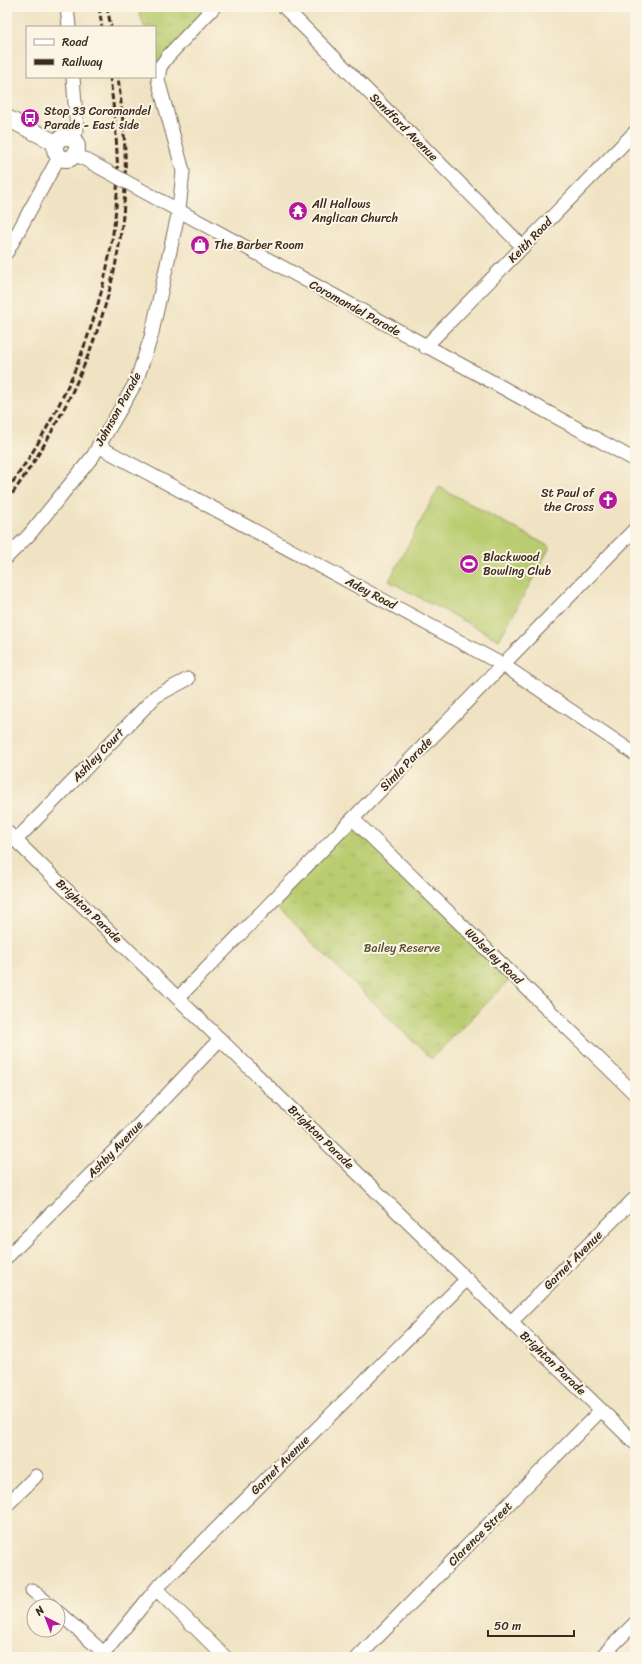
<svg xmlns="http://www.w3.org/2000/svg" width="642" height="1664" font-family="Sriracha,sans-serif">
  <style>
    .grass { fill: url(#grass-tufts); stroke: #7a7b46 }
    .pitch { fill: #b9cc6f; stroke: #7a7b46 }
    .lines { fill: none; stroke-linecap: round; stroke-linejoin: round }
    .minor-casing { stroke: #7a6b58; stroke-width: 15 }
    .tertiary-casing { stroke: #7a6b58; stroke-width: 18 }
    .minor { stroke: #fff; stroke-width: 13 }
    .tertiary { stroke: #fff; stroke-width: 16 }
    .rail { stroke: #3b2a1e; stroke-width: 3; stroke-dasharray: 6 3; stroke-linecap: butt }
    .minor-bridge-casing { stroke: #7a6b58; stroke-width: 15; stroke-linecap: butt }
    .minor-bridge { stroke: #fff; stroke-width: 13 }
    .labels { text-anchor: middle; stroke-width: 4; stroke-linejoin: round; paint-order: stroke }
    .poi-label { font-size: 12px; fill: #3b2a1e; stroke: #fcf5e5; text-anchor: start }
    .street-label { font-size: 12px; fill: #3b2a1e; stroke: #fcf5e5 }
    .park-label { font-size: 12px; fill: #5a5232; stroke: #fcf5e5 }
  </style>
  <defs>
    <pattern id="grass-tufts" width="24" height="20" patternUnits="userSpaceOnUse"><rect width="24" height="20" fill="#b9cc6f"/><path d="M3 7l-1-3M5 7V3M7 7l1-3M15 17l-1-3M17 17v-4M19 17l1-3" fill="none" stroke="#a0af60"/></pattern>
  </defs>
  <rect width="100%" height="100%" fill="#fcf5e5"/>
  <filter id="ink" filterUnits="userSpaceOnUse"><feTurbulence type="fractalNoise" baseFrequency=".025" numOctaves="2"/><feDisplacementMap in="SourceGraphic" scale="8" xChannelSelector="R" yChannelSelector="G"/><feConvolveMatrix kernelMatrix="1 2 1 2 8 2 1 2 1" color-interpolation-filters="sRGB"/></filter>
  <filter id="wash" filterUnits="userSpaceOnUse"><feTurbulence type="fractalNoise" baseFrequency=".012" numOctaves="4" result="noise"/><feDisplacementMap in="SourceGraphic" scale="16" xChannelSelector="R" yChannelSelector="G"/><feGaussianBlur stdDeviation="0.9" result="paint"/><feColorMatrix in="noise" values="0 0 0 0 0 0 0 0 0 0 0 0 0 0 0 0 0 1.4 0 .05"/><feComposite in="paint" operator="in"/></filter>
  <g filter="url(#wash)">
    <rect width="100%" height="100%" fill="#f0e3c3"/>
    <g class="grass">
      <path d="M138 7H214L160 67 155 54V27H144Z"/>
      <path d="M353 819 514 976 431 1059 271 902Z"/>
    </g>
    <path class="pitch" d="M439 487 550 547 499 640 389 581Z"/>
  </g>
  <g filter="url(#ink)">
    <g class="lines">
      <defs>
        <g id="minor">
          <path d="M67 7 69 27"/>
          <path d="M284 7 523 247"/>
          <path d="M72 138 77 130 73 77"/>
          <path d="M75 154 101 168"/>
          <path d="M141 190 635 460"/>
          <path d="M7 252 59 157"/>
          <path d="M425 347 635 132"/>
          <path d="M98 446 503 665 635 754"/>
          <path d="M7 557 29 535 93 456 136 382 151 337 179 210 183 171 158 80 160 67 168 56 214 7"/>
          <path d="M353 819 635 1094"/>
          <path d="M7 832 635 1443"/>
          <path d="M16 840 156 696 188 679"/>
          <path d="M178 998 635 529"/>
          <path d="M7 1257 117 1148 220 1039"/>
          <path d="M511 1322 635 1198"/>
          <path d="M7 1505 36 1476"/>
          <path d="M156 1589 225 1657"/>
          <path d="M32 1590 51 1606"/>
          <path d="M58 1612 104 1653"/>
          <path d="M101 1657 156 1589 467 1279"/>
          <path d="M358 1657 601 1410"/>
          <path d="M601 1657 635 1623"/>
        </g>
        <g id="tertiary">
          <path d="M7 118 56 143"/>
          <circle cx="66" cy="148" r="11"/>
        </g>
      </defs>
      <use href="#minor" class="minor-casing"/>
      <use href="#tertiary" class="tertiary-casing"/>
      <use href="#minor" class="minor"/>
      <use href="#tertiary" class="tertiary"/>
      <g class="rail">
        <path d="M99 7 102 27"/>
        <path d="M107 7 111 27"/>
        <path d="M7 490C67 408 107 308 116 207 120 164 115 120 110 77"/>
        <path d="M7 501C80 401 130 278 125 152 124 127 121 102 118 77"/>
      </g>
      <defs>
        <path id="minor-bridge" d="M101 168 141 190"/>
      </defs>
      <use href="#minor-bridge" class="minor-bridge-casing"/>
      <use href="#minor-bridge" class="minor-bridge"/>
    </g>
  </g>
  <defs>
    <symbol id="bus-disc" viewBox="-11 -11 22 22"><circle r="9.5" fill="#b5179e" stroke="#fcf5e5"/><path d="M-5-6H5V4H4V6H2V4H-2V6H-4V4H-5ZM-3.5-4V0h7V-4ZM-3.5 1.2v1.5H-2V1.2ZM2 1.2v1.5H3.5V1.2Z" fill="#fff"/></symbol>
    <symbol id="temple-disc" viewBox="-11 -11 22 22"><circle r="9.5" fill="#b5179e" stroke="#fcf5e5"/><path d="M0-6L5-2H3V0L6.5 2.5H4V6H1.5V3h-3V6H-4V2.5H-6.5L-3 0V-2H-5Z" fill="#fff"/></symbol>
    <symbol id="shop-disc" viewBox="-11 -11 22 22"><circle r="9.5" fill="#b5179e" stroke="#fcf5e5"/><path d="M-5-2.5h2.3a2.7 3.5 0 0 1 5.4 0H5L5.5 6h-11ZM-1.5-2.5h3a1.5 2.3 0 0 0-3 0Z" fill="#fff"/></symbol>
    <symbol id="church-disc" viewBox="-11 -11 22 22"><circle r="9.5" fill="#b5179e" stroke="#fcf5e5"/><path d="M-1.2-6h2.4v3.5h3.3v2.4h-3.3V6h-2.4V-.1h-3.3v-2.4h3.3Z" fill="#fff"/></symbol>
    <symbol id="stadium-disc" viewBox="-11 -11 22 22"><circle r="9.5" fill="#b5179e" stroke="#fcf5e5"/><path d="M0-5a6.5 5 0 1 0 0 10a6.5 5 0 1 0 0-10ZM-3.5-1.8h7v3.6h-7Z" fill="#fff"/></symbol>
  </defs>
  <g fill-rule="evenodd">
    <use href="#bus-disc" x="19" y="107" width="22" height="22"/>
    <use href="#temple-disc" x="287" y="200" width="22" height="22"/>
    <use href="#shop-disc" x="189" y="234" width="22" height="22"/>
    <use href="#church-disc" x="597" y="489" width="22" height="22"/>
    <use href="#stadium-disc" x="458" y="553" width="22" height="22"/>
  </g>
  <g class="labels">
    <g class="poi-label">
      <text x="44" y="115">Stop 33 Coromandel<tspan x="44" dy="14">Parade - East side</tspan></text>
      <text x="312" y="208">All Hallows<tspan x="312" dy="14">Anglican Church</tspan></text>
      <text x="214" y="249">The Barber Room</text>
      <text x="594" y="497" text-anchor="end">St Paul of<tspan x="594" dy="14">the Cross</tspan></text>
      <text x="483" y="561">Blackwood<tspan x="483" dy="14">Bowling Club</tspan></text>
    </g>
    <g class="street-label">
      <text transform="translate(404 127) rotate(45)" y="4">Sandford Avenue</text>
      <text transform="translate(530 240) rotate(-46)" y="4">Keith Road</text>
      <text transform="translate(355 308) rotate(29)" y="4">Coromandel Parade</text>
      <text transform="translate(118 409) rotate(-61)" y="4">Johnson Parade</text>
      <text transform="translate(371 593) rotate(28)" y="4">Adey Road</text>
      <text transform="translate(98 755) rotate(-46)" y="4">Ashley Court</text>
      <text transform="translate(406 764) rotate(-46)" y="4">Simla Parade</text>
      <text transform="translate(89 911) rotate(44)" y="4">Brighton Parade</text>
      <text transform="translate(494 956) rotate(44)" y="4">Wolseley Road</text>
      <text transform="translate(321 1137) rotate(44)" y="4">Brighton Parade</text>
      <text transform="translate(115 1149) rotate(-46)" y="4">Ashby Avenue</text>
      <text transform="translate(573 1260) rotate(-45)" y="4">Garnet Avenue</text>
      <text transform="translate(553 1363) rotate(44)" y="4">Brighton Parade</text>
      <text transform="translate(280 1465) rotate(-45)" y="4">Garnet Avenue</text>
      <text transform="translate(480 1534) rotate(-45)" y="4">Clarence Street</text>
    </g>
    <g class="park-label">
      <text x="402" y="952">Bailey Reserve</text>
    </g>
  </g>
  <rect width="642" height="1664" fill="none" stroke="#fcf5e5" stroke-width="24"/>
  <rect x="26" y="26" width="130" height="52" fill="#fcf5e5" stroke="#afa495"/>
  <rect x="34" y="39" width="20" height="6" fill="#ffffff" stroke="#afa495"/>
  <text x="62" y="46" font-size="12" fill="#3b2a1e">Road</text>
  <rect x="34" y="59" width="20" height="6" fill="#3b2a1e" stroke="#afa495"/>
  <text x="62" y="66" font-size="12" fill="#3b2a1e">Railway</text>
  <g transform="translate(46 1618) rotate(318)"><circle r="19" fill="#fcf5e5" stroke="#afa495"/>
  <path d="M0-3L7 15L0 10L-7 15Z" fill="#b5179e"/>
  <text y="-6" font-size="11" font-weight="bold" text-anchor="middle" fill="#3b2a1e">N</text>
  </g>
  <path d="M488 1630v6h86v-6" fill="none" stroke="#3b2a1e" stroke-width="2"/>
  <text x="494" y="1630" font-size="12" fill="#3b2a1e" stroke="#fcf5e5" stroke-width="3" paint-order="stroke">50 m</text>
</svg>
